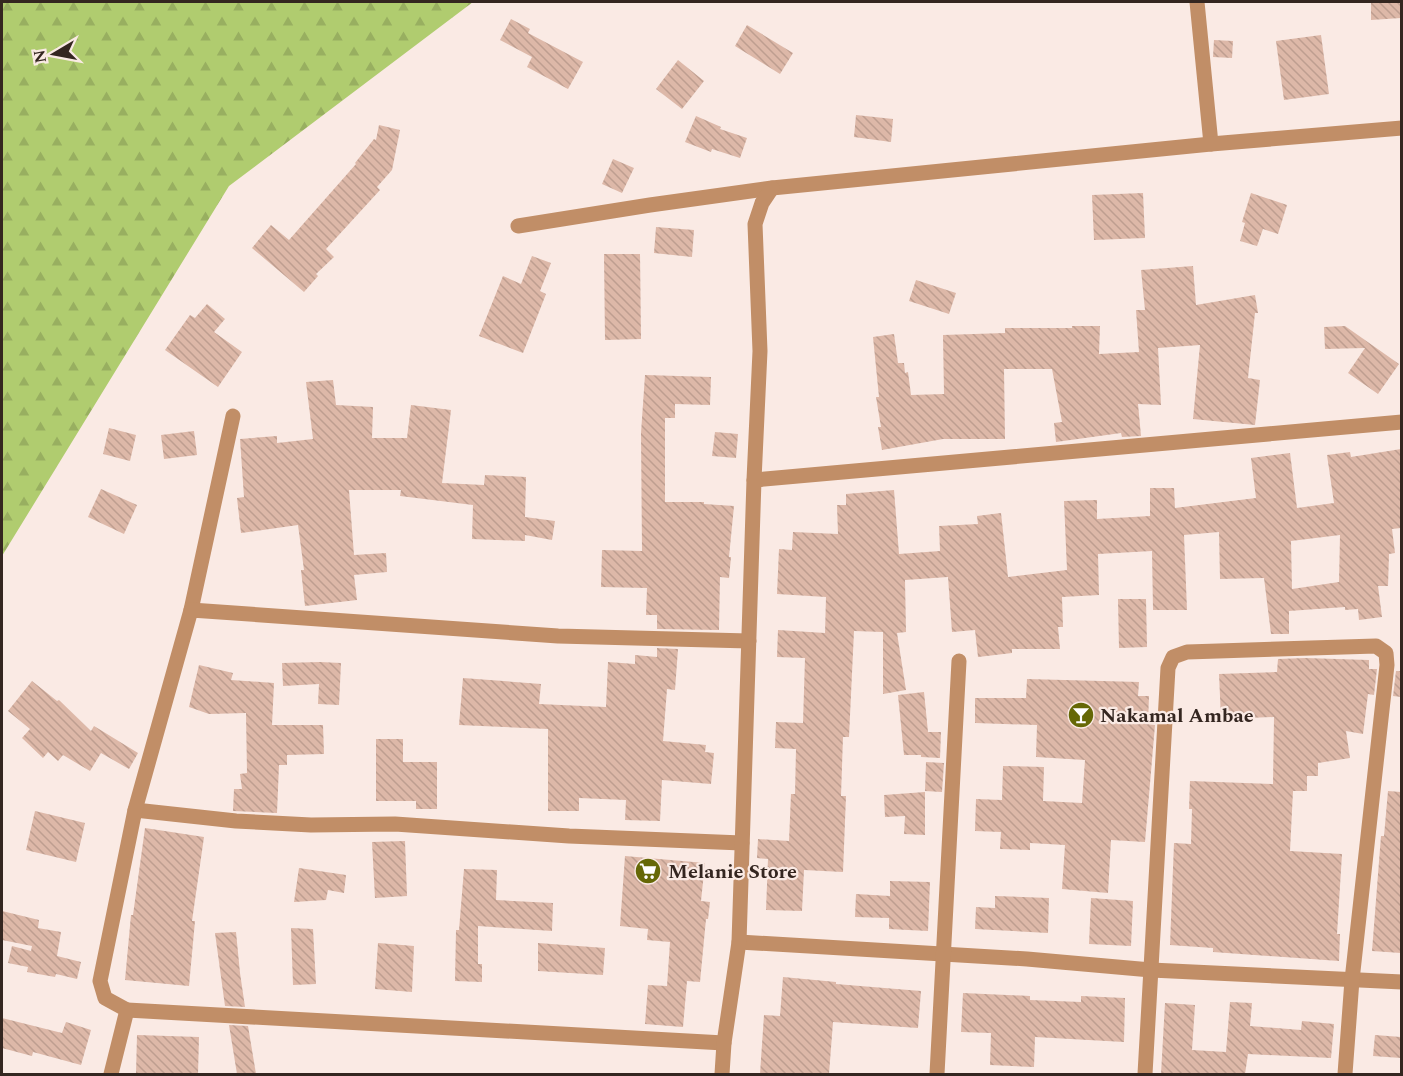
<svg xmlns="http://www.w3.org/2000/svg" width="1403" height="1076" font-family="Spectral,serif">
  <style>
    .forest { fill: url(#forest-firs) }
    .building { fill: url(#building-back-hatch); fill-rule: evenodd }
    .lines { fill: none; stroke-linecap: round; stroke-linejoin: round }
    .minor { stroke: #c18e67; stroke-width: 15 }
    .labels { text-anchor: middle; stroke-width: 4.5; stroke-linejoin: round; paint-order: stroke }
    .poi-label { font-size: 20px; font-weight: bold; fill: #342620; stroke: #faeae4; text-anchor: start }
  </style>
  <defs>
    <pattern id="forest-firs" width="22" height="20" patternUnits="userSpaceOnUse" patternTransform="scale(1.5)"><rect width="22" height="20" fill="#b0cc6f"/><path d="M5 1l3.5 6h-7zM16 11l3.5 6h-7z" fill="#98af60"/></pattern>
    <pattern id="building-back-hatch" width="6" height="6" patternUnits="userSpaceOnUse" patternTransform="scale(1.5)"><rect width="6" height="6" fill="#ddb8a8"/><path d="M-1 5l2 2M0 0l6 6M5-1l2 2" fill="none" stroke="#be9e90"/></pattern>
  </defs>
  <rect width="100%" height="100%" fill="#faeae4"/>
  <path class="forest" d="M2 2H473L229 186 2 556Z"/>
  <g class="building">
    <path d="M1371 2H1401V18L1371 20Z"/>
    <path d="M511 19 530 29 528 33 583 62 568 89 527 67 532 57 500 40Z"/>
    <path d="M747 25 793 53 780 74 735 46Z"/>
    <path d="M1321 35 1329 94 1284 100 1276 41Z"/>
    <path d="M1214 40 1233 41 1232 58 1213 57Z"/>
    <path d="M678 60 704 81 682 109 656 89Z"/>
    <path d="M856 115 893 119 891 142 854 137Z"/>
    <path d="M696 116 721 127 720 129 747 138 740 158 712 149 711 152 685 142Z"/>
    <path d="M379 125 400 130 392 170 377 187 380 190 326 249 334 257 316 274 318 276 304 292 252 248 271 225 289 240 356 164 355 163 374 139 376 140Z"/>
    <path d="M613 159 634 168 622 193 602 184Z"/>
    <path d="M1143 193 1145 238 1094 240 1092 195Z"/>
    <path d="M1251 193 1287 205 1278 234 1263 229 1257 246 1240 241 1245 223 1242 222Z"/>
    <path d="M656 227 694 230 692 257 654 253Z"/>
    <path d="M604 254H640L641 339 605 340Z"/>
    <path d="M532 256 551 263 540 291 546 294 523 353 479 336 503 276 521 284Z"/>
    <path d="M1193 266 1196 305 1255 295 1258 313H1255L1248 378 1260 380 1255 425 1193 419 1200 345 1158 348 1161 405 1138 404 1141 436 1122 437 1121 433 1056 442 1054 423 1062 422 1052 369H1004L1005 439H943L882 450 878 427H881L876 397H879L873 337 894 334 898 363H904L905 373 908 372 911 395 944 394 943 335 1005 333V328H1072V326H1100L1099 354 1139 352 1136 310H1145L1141 270Z"/>
    <path d="M916 280 956 293 949 314 909 301Z"/>
    <path d="M207 304 225 319 214 332 242 352 218 387 165 350 190 315 195 318Z"/>
    <path d="M1345 326 1399 364 1378 394 1348 373 1365 348 1325 349 1324 327Z"/>
    <path d="M645 375 711 377 710 405 675 404V418H665V502H704V504L734 506 729 557H731L729 578 720 577 719 630 657 629V615H646L647 588 601 587 602 550 642 551 641 433Z"/>
    <path d="M333 380 336 405 373 407 372 438H407L411 405 451 410 442 483 484 485 485 475 526 477 525 517 555 521 552 540 525 535V541L472 539 473 505 400 496 401 490H349L354 555 386 553 387 572 354 575 357 600 305 606 301 570H304L298 525 241 533 237 498 244 497 240 439 277 436V443L313 439 306 382Z"/>
    <path d="M109 428 136 435 130 461 103 454Z"/>
    <path d="M194 431 197 455 164 459 161 435Z"/>
    <path d="M715 432 738 434 736 458 712 456Z"/>
    <path d="M1401 449V528L1392 529 1395 553 1389 554 1388 586H1378L1382 617 1359 620 1358 609 1345 610V607L1289 611V634H1271L1264 578 1220 579 1219 532 1184 535 1187 610H1153L1152 551 1098 554 1099 595 1062 597 1063 627H1058L1060 649H1012V653L978 657 975 630 952 632 948 577 905 580 906 632 897 633 906 690 883 694V632L854 631 849 737H843L841 796H846L843 872 804 870 802 911 766 910 768 859 757 858 758 839 789 841 791 794H795L796 749 775 748 776 722 803 723 805 658 777 657 778 630 825 633 826 597 777 594 779 549 792 550 793 532 838 534 837 505H846V494L894 490 899 554 940 551 939 526 978 524 977 516 1001 513 1008 577 1067 570 1064 501 1097 500V519L1150 516V488H1174L1175 508 1256 498 1251 458 1290 453 1297 508 1334 503 1327 455 1350 452 1351 457ZM1340 535 1339 582 1292 589 1291 541Z"/>
    <path d="M101 489 137 505 124 534 88 517Z"/>
    <path d="M1118 599H1146L1147 647 1119 648Z"/>
    <path d="M657 648 678 649 675 690 667 689 663 741 706 745 705 752 714 753 711 784 662 780 660 821 625 820 626 800 579 798V811H548V729L459 725 463 678 541 684 539 704 606 707 608 662 635 664V655L657 657Z"/>
    <path d="M1305 658 1369 660V669H1377L1374 695 1368 694 1363 734 1346 731 1350 758 1318 763V776H1307V791H1293L1290 851 1342 854 1337 934H1340L1339 961 1213 952V948L1170 945 1174 843 1191 844 1192 809H1189L1190 781 1273 784 1274 717 1221 719 1219 674 1277 672 1278 659Z"/>
    <path d="M320 662 341 663 339 705 318 704 319 684 283 686 282 663Z"/>
    <path d="M199 665 233 673 231 680 274 683 272 725H323L324 754 287 755V765H279L277 813 233 811 234 789H242L240 774 247 773 246 713 209 714 189 707Z"/>
    <path d="M1396 671H1401V697L1393 696Z"/>
    <path d="M1027 679 1139 682 1138 696H1149L1148 724 1155 725 1145 842 1111 840 1108 893 1062 889 1065 845 1030 843V850L1000 849 1001 832 975 831 976 799 1002 800 1003 766 1044 767 1043 801 1082 803 1085 760 1036 757 1037 725 975 723V698H1026Z"/>
    <path d="M32 681 57 701 59 700 91 731 94 726 138 753 129 769 101 753 90 771 63 755 58 761 48 752 43 758 22 738 30 729 8 711Z"/>
    <path d="M924 692 928 732H941L940 758 921 757V755H904L898 695Z"/>
    <path d="M376 739H403V762H437V809H416V801H376Z"/>
    <path d="M926 762 944 763 942 792 925 791Z"/>
    <path d="M1388 791 1401 792V953L1372 951 1381 836H1384Z"/>
    <path d="M925 792V835L904 834 905 816 885 817 884 795Z"/>
    <path d="M35 811 85 823 76 862 26 850Z"/>
    <path d="M145 828 204 837 192 921H195L189 986 125 980 131 915H133Z"/>
    <path d="M405 841 407 896 375 898 372 842Z"/>
    <path d="M625 856 705 863 701 901 710 902 708 919H706L700 982 687 981 683 1027 645 1024 648 985 667 986 670 942 647 940 648 929 620 926Z"/>
    <path d="M299 868 346 875 344 893 328 890 326 900 294 902Z"/>
    <path d="M464 869 497 870 496 900 553 903 552 931 478 926V964H482V982L455 981 456 930H459Z"/>
    <path d="M890 881 930 882 928 931 889 929V918L855 917 856 894 890 896Z"/>
    <path d="M995 896 1049 898 1048 933 975 929 976 907 995 908Z"/>
    <path d="M1091 898 1133 901 1131 946 1089 944Z"/>
    <path d="M2 911 39 920 38 928 61 932 57 956 81 962 77 979 56 974 55 977 27 972 28 967 8 963 12 946 31 951 32 946 2 940Z"/>
    <path d="M291 928 313 929 316 984 293 985Z"/>
    <path d="M236 932 240 973 245 1007 225 1006 215 933Z"/>
    <path d="M378 943 414 946 412 992 375 989Z"/>
    <path d="M538 943 605 948 603 975 538 971Z"/>
    <path d="M783 977 836 982V984L921 991 918 1028 833 1022 829 1074H760L764 1015 780 1016Z"/>
    <path d="M963 993 1030 996V1000L1081 1002V996L1125 998 1124 1042 1035 1037 1034 1067 990 1065 991 1033 961 1032Z"/>
    <path d="M1230 1002 1252 1003 1250 1026 1301 1030 1302 1021 1334 1024 1331 1058 1248 1054 1245 1074H1161L1165 1003 1195 1005 1192 1050 1226 1052Z"/>
    <path d="M2 1018 62 1033 66 1022 91 1030 81 1065 33 1052 32 1056 2 1048Z"/>
    <path d="M229 1025 248 1026 256 1074H237Z"/>
    <path d="M137 1035 199 1037 198 1074H136Z"/>
    <path d="M1375 1035 1401 1037V1058L1373 1056Z"/>
  </g>
  <g class="lines">
    <g class="minor">
      <path d="M1197 2 1211 144"/>
      <path d="M518 226 650 205 772 188 1211 144 1402 128"/>
      <path d="M754 480 1402 422"/>
      <path d="M191 610 233 416"/>
      <path d="M135 810 236 821 311 825 395 824 569 836 742 843"/>
      <path d="M739 942 1027 959 1151 970 1402 982"/>
      <path d="M127 1010 724 1043"/>
      <path d="M111 1074 127 1010 105 998 100 981 135 810 191 610 558 636 749 641"/>
      <path d="M722 1074 724 1043 739 942 754 480 760 351 755 224 762 203 772 188"/>
      <path d="M937 1074 959 661"/>
      <path d="M1145 1074 1168 668 1173 657 1187 652 1376 646 1386 653 1387 665 1352 980 1345 1074"/>
    </g>
  </g>
  <defs>
    <symbol id="bar-disc" viewBox="-11 -11 22 22"><circle r="9.5" fill="#656806" stroke="#faeae4"/><path d="M-6-5H6L.8 .8V4.5H3.5V6h-7V4.5H-.8V.8Z" fill="#fff"/></symbol>
    <symbol id="supermarket-disc" viewBox="-11 -11 22 22"><circle r="9.5" fill="#656806" stroke="#faeae4"/><path d="M-6-5.5h2.5l.6 2H6L4.5 2H-2.5L-4.4-4H-6ZM-1.5 3.2a1.3 1.3 0 1 0 .1 0ZM3 3.2a1.3 1.3 0 1 0 .1 0Z" fill="#fff"/></symbol>
  </defs>
  <g fill-rule="evenodd">
    <use href="#bar-disc" x="1066" y="700" width="30" height="30"/>
    <use href="#supermarket-disc" x="633" y="856" width="30" height="30"/>
  </g>
  <g class="labels">
    <g class="poi-label">
      <text x="1100" y="722">Nakamal Ambae</text>
      <text x="668" y="878">Melanie Store</text>
    </g>
  </g>
  <rect width="1403" height="1076" fill="none" stroke="#342620" stroke-width="6"/>
  <g transform="translate(54 54) rotate(260)" stroke="#faeae4" stroke-width="4.5" paint-order="stroke">
  <path d="M0-4.5L10 22L0 15L-10 22Z" fill="#342620"/>
  <text y="-9" font-size="16" font-weight="bold" text-anchor="middle" fill="#342620">N</text>
  </g>
</svg>
